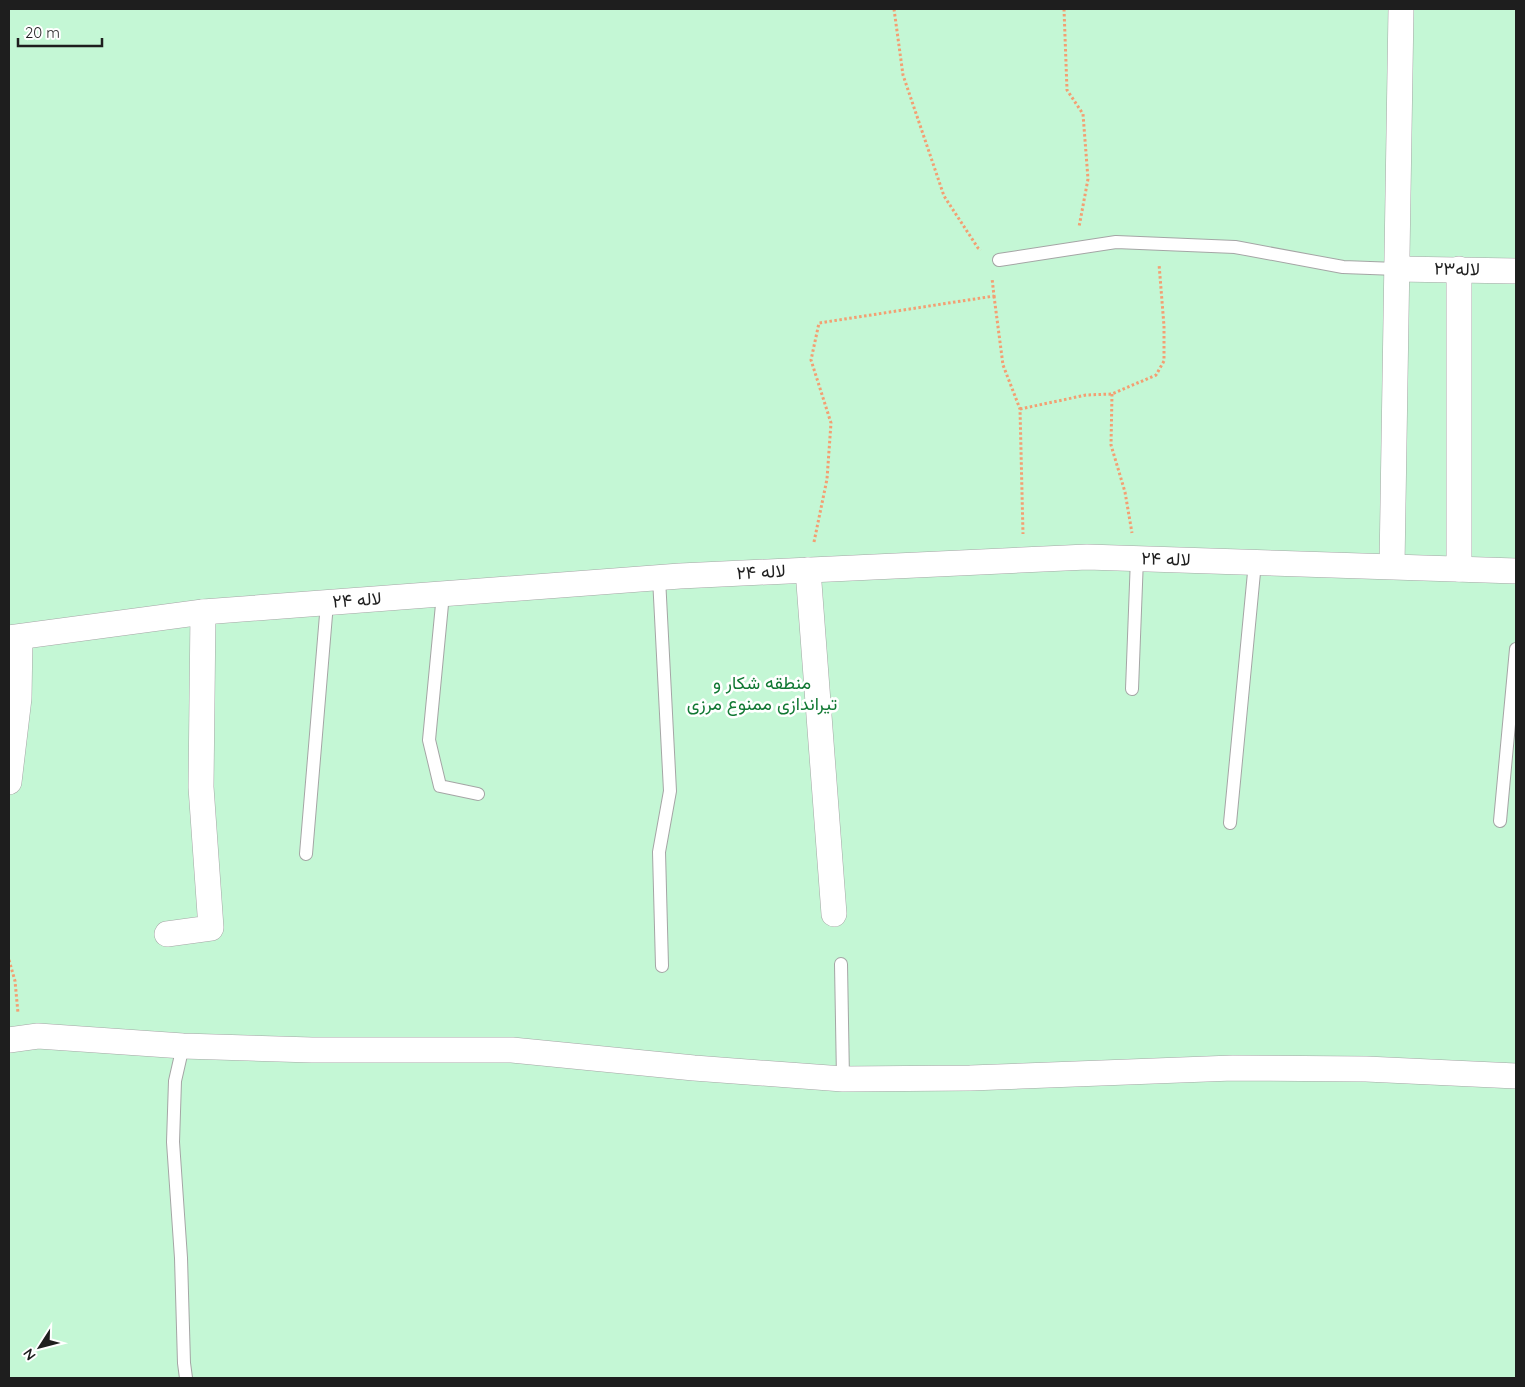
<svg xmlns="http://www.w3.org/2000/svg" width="1525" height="1387" font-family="Quicksand,Vazirmatn,sans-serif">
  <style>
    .park { fill: #c4f7d5 }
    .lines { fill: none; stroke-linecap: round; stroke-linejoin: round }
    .service-casing { stroke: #a5a5a5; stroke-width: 14 }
    .minor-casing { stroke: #a5a5a5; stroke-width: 26 }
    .path { stroke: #f39f72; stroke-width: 3; stroke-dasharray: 2.5 2.5; stroke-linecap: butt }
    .service { stroke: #fff; stroke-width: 12 }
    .minor { stroke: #fff; stroke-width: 25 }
    .labels { text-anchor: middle; stroke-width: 5; stroke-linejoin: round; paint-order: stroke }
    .street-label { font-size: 18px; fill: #1e1e1e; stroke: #fff }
    .park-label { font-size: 18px; fill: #117833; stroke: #fff }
  </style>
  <rect width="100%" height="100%" fill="#efeee5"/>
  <rect class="park" x="9" y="9" width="1507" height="1369"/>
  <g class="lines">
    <defs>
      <g id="service">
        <path d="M999 260 1116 242 1235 247 1343 267 1397 269"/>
        <path d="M659 578 670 791 659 852 662 966"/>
        <path d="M443 594 429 740 440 786 478 794"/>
        <path d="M1132 689 1137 558"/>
        <path d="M1500 821 1516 649"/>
        <path d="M1230 823 1255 562"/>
        <path d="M306 854 327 603"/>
        <path d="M841 964 843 1079"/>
        <path d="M183 1046 175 1081 173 1142 181 1258 184 1363 186 1378"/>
      </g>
      <g id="minor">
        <path d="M1397 269 1516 271"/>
        <path d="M1459 269V569"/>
        <path d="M1392 566 1401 9"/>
        <path d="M808 570 834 914"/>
        <path d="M9 638 203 612 680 576 1087 557 1516 571"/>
        <path d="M9 782 19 698 20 638"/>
        <path d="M167 934 211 928 201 787 203 612"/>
        <path d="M9 1040 38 1036 183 1046 312 1050H512L694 1068 843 1079 970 1078 1233 1068 1366 1069 1516 1076"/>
      </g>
    </defs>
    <use href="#service" class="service-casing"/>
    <use href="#minor" class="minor-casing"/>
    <g class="path">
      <path d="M894 9 903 75 944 196 978 248 981 250"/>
      <path d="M1064 9 1067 90 1083 114 1088 179 1079 227"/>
      <path d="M994 296 1003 365 1020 409 1023 534"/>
      <path d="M1112 394 1111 445 1125 492 1132 533"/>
      <path d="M1020 409 1086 395 1112 394 1156 375 1164 361V326L1159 264"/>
      <path d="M814 542 827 479 831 423 811 360 819 323 994 296 992 278"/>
      <path d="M9 960 15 981 18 1013"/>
    </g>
    <use href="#service" class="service"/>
    <use href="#minor" class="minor"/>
  </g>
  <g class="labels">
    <g class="street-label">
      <text transform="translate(1457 269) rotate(1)" y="6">لاله۲۳</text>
      <text transform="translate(1166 559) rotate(2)" y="6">لاله ۲۴</text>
      <text transform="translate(761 572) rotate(-3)" y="6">لاله ۲۴</text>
      <text transform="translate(357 600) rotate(-4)" y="6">لاله ۲۴</text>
    </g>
    <g class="park-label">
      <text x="762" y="689">منطقه شکار و<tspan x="762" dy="21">تیراندازی ممنوع مرزی</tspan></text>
    </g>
  </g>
  <rect width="1525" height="1387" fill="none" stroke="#1e1e1e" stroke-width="20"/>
  <g transform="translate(40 1347) rotate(234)" stroke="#ffffff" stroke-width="4" paint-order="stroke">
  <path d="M0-4L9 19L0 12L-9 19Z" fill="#1e1e1e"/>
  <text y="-8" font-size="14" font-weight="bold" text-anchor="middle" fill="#1e1e1e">N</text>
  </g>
  <path d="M18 38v8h84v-8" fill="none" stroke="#1e1e1e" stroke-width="2.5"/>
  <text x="25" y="38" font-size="15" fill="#1e1e1e" stroke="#ffffff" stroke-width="4" paint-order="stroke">20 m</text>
</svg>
